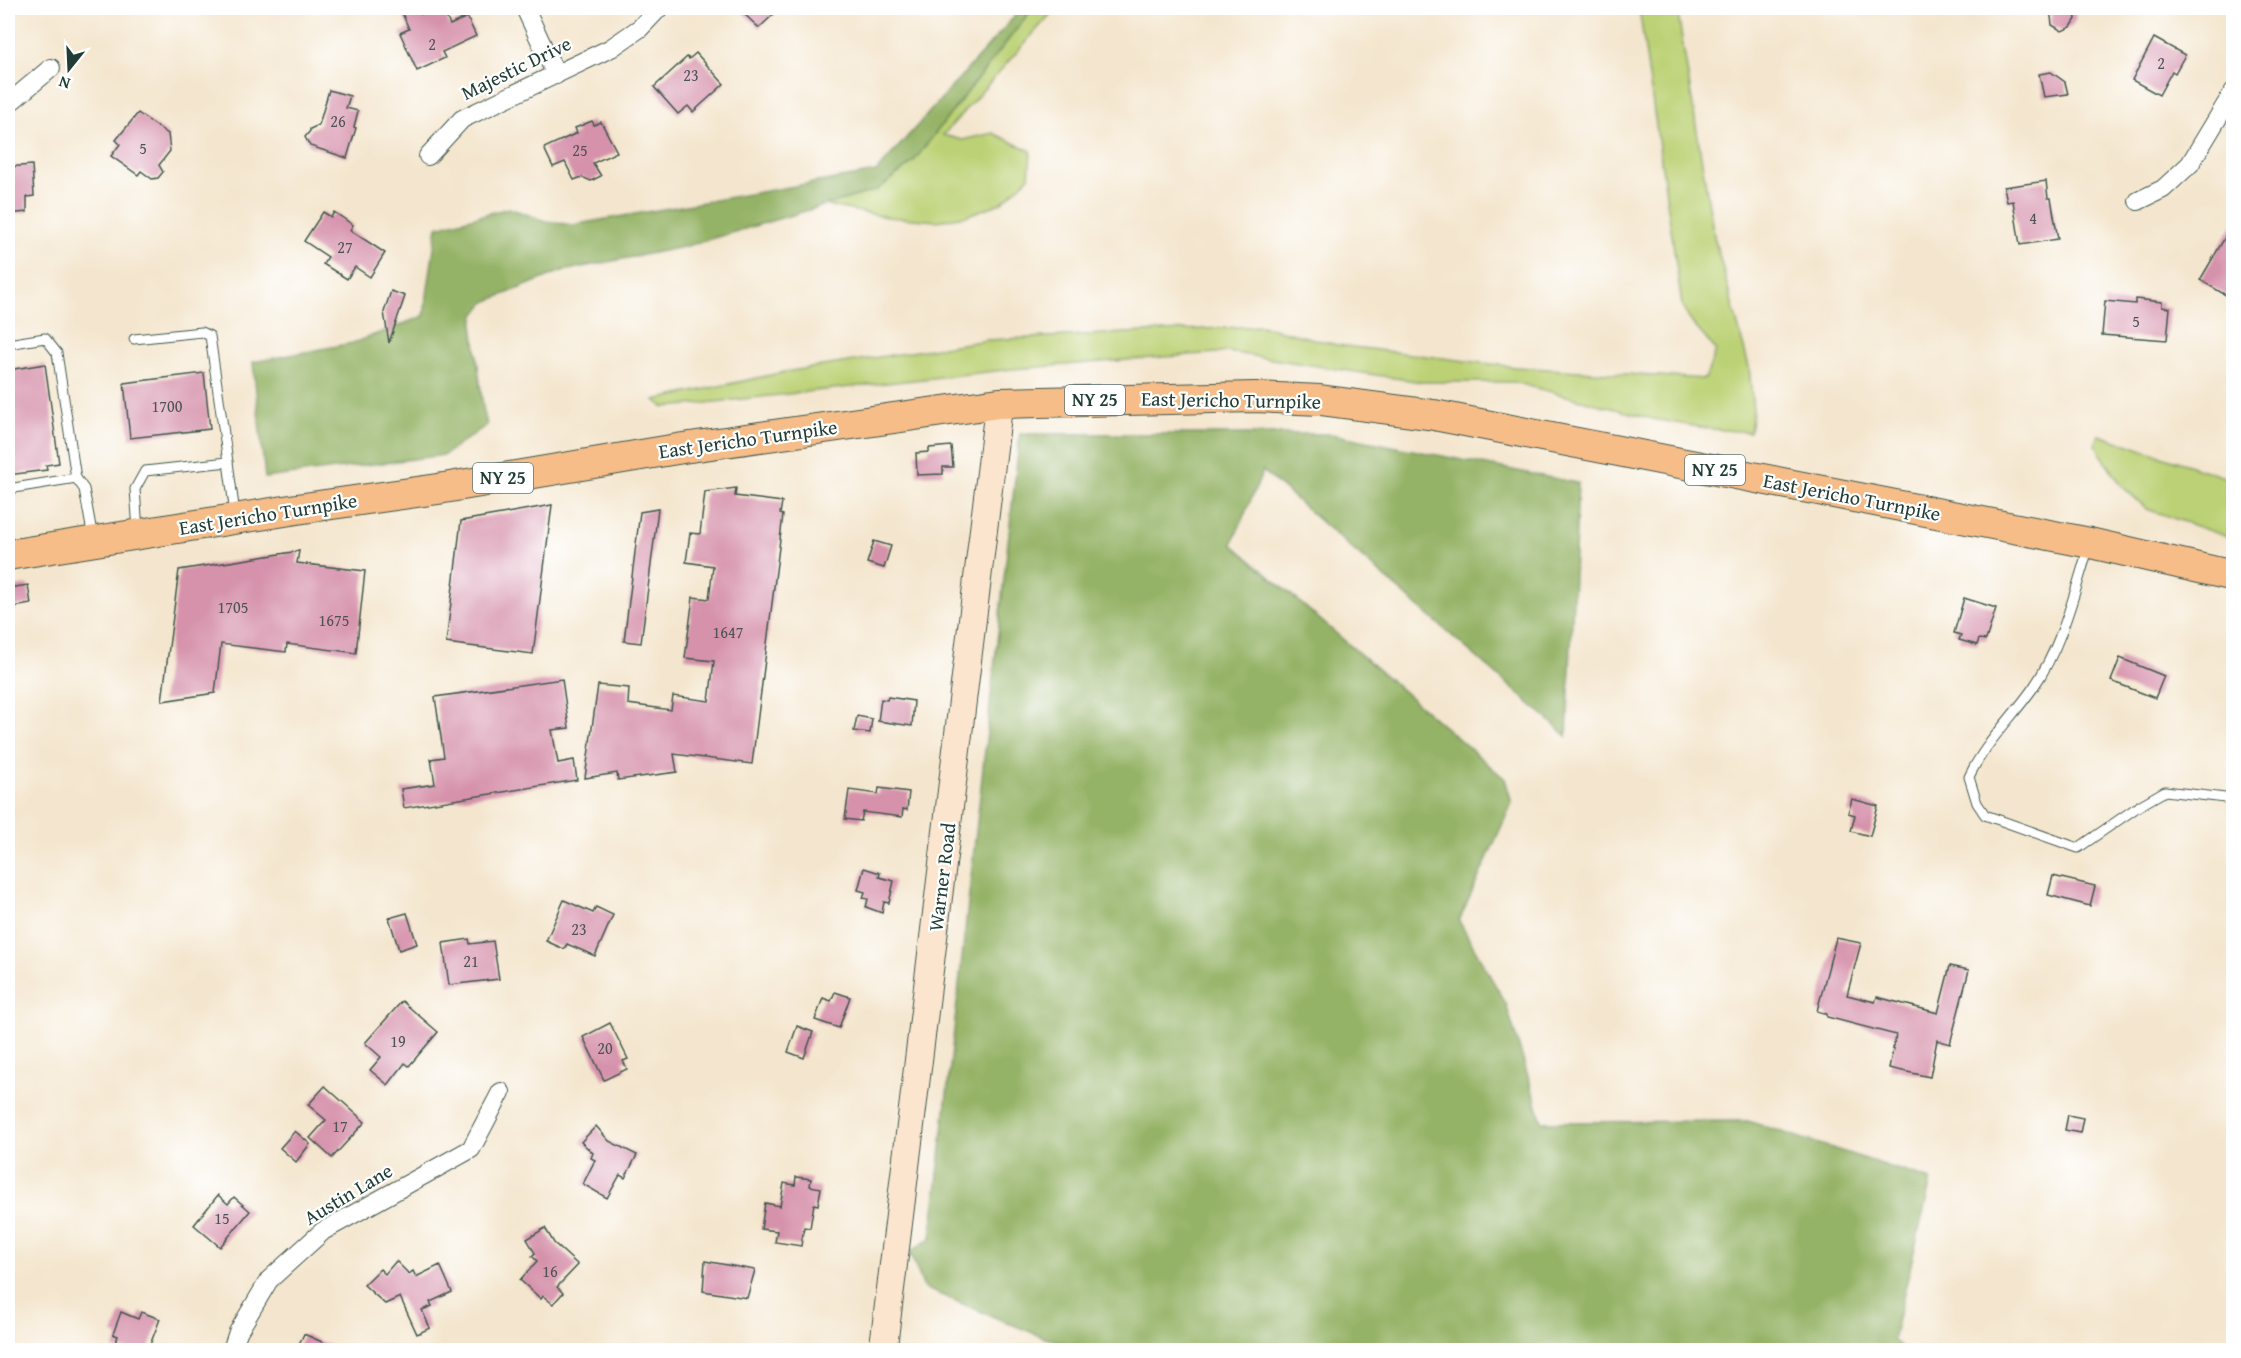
<svg xmlns="http://www.w3.org/2000/svg" width="2241" height="1358" font-family="'Gentium Book Plus',serif">
  <style>
    .green { fill: #bcd175; stroke: #6e8754; stroke-width: 1.5 }
    .forest { fill: #95b366; stroke: #5a784d; stroke-width: 1.5 }
    .building { fill: #d692ab }
    .lines { fill: none; stroke-linecap: round; stroke-linejoin: round }
    .lane-casing { stroke: #3f564b; stroke-width: 11 }
    .street-casing { stroke: #3f564b; stroke-width: 20 }
    .secondary-casing { stroke: #3f564b; stroke-width: 29 }
    .primary-casing { stroke: #3f564b; stroke-width: 32 }
    .lane { stroke: #fff; stroke-width: 9 }
    .street { stroke: #fff; stroke-width: 18 }
    .secondary { stroke: #fce5cf; stroke-width: 27 }
    .primary { stroke: #f7bd88; stroke-width: 30 }
    .labels { text-anchor: middle; stroke-width: 4.5; stroke-linejoin: round; paint-order: stroke }
    .number-label { font-size: 16px; fill: #4d5252 }
    .shield { fill: #fff; stroke: #627771; stroke-width: 1.5 }
    .shield-label { font-size: 18px; font-weight: bold; fill: #1f3d34 }
    .street-label { font-size: 20px; fill: #1f3d34; stroke: #fff }
  </style>
  <rect width="100%" height="100%" fill="#fff"/>
  <filter id="ink" filterUnits="userSpaceOnUse"><feTurbulence type="fractalNoise" baseFrequency=".0167" numOctaves="2"/><feDisplacementMap in="SourceGraphic" scale="12" xChannelSelector="R" yChannelSelector="G"/><feConvolveMatrix kernelMatrix="1 2 1 2 8 2 1 2 1" color-interpolation-filters="sRGB"/></filter>
  <filter id="wash" filterUnits="userSpaceOnUse"><feTurbulence type="fractalNoise" baseFrequency=".008" numOctaves="4" result="noise"/><feDisplacementMap in="SourceGraphic" scale="24" xChannelSelector="R" yChannelSelector="G"/><feGaussianBlur stdDeviation="1.35" result="paint"/><feColorMatrix in="noise" values="0 0 0 0 0 0 0 0 0 0 0 0 0 0 0 0 0 1.4 0 .05"/><feComposite in="paint" operator="in"/></filter>
  <g filter="url(#wash)">
    <rect width="100%" height="100%" fill="#f4e6ce"/>
    <g class="green">
      <path d="M1033 8H1056L943 135 962 140 993 133 1031 151 1029 177 1001 203 965 216 937 221 887 217 825 205 877 190 913 162Z"/>
      <path d="M1639 8H1677L1714 236 1749 367 1753 411 1750 432 1711 429 1653 419 1514 382H1421L1228 352 1013 369 688 405 663 407 655 400 785 372 987 340 1262 326 1337 345 1515 367 1705 379 1716 350 1692 323 1682 305Z"/>
      <path d="M2099 435 2233 480V539L2147 509 2122 486 2095 445Z"/>
    </g>
    <g class="forest">
      <path d="M1022 8H1033L913 162 877 190 683 247 562 271 485 302 475 315 473 324 483 408 487 425 444 455 265 478 253 362 353 343 424 316 437 227 509 208 545 221 572 225 876 172Z"/>
      <path d="M1020 434H1331L1578 483 1567 736 1263 471 1232 544 1505 779 1512 803 1459 921 1506 1004 1542 1122 1748 1121 1931 1180 1893 1340 1905 1350H1096L1045 1338 924 1288 910 1252 931 1238Z"/>
    </g>
    <g id="blocks">
      <g class="building">
        <path d="M414 8H418L421 14 435 8H442L450 25 467 17 476 36 442 52 445 58 417 71 400 33 409 29 402 13Z"/>
        <path d="M738 8H780L759 28Z"/>
        <path d="M2050 8H2074L2076 19 2071 27 2062 31 2052 25Z"/>
        <path d="M2154 38 2185 55 2175 73 2172 71 2159 95 2132 80Z"/>
        <path d="M696 53 724 84 693 112 688 106 678 114 654 87 687 57 689 59Z"/>
        <path d="M2051 72 2065 82 2068 94 2044 97 2039 74Z"/>
        <path d="M329 90 350 96 346 108 358 111 354 127 356 128 347 158 310 146 305 137 310 131V129L319 125Z"/>
        <path d="M138 113 168 134 170 151 159 165 163 172 158 178 152 179 141 171 138 175 111 156 120 144 116 140Z"/>
        <path d="M592 121 594 125 601 122 617 152 593 163 601 176 591 181 582 177 574 180 565 162 553 167 544 148 577 133 575 128Z"/>
        <path d="M32 165 34 196 27 197V212L8 214V167Z"/>
        <path d="M2046 181 2048 198H2051L2058 239 2020 245 2013 201 2007 202 2004 187Z"/>
        <path d="M323 212 331 217 334 212 353 225 350 230 385 253 370 277 355 267 347 279 323 264 328 257 304 241Z"/>
        <path d="M2234 222V300L2200 280Z"/>
        <path d="M391 291 405 296 389 343 384 312Z"/>
        <path d="M2135 299 2162 302V307L2170 308 2167 340 2102 335 2105 301 2135 304Z"/>
        <path d="M45 364 59 463 46 465 47 470 8 475V370Z"/>
        <path d="M204 373 210 429 130 438 124 383Z"/>
        <path d="M951 446 953 467H943V474L917 475 916 453 929 452V448Z"/>
        <path d="M736 488 735 496 782 502 780 514 783 515 752 764 674 754 677 772 618 780 617 773 585 778 598 685 629 688 628 704 671 710 673 696 709 701 714 661 685 658 693 597 709 599 713 566 686 562 690 533 700 534 705 492Z"/>
        <path d="M552 505 533 654 446 643 461 521Z"/>
        <path d="M658 509 641 643 624 641 640 512Z"/>
        <path d="M874 541 891 546 884 568 867 563Z"/>
        <path d="M299 551 297 563 365 571 356 653 287 644 286 652 221 644 215 693 162 701 179 570Z"/>
        <path d="M28 585 31 604 8 608V588Z"/>
        <path d="M1964 598 1996 608 1986 640 1979 639 1977 645 1959 640 1961 635 1954 633Z"/>
        <path d="M2120 658 2164 676 2155 698 2111 681Z"/>
        <path d="M562 679 569 728 552 730 558 763 574 760 577 780 404 808 401 789 435 784 431 759 444 757 435 697Z"/>
        <path d="M888 697 914 701 912 726 878 721 881 699 887 700Z"/>
        <path d="M857 716 872 719 870 733 854 731Z"/>
        <path d="M879 788 909 792 907 810 903 809 902 817 863 812 861 821 845 819 849 790 878 794Z"/>
        <path d="M1852 799 1878 806 1870 836 1851 831 1855 815 1848 813Z"/>
        <path d="M864 868 880 873 879 877 894 881 889 903 884 902 882 913 866 907 868 899 863 898 865 892 858 890Z"/>
        <path d="M2053 876 2095 886 2090 906 2048 895Z"/>
        <path d="M564 900 593 913 596 907 613 915 595 956 567 944 564 949 546 941Z"/>
        <path d="M407 913 417 944 399 950 389 918Z"/>
        <path d="M1836 938 1861 943 1847 995 1875 1002 1877 997 1938 1013 1950 966 1969 970 1950 1044 1937 1040 1930 1077 1889 1068 1896 1035 1827 1017V1014L1817 1011Z"/>
        <path d="M469 939 470 944 493 941 499 979 449 985 443 943Z"/>
        <path d="M835 992 850 997 839 1028 815 1020 823 998 831 1001Z"/>
        <path d="M402 1001 438 1032 409 1066 405 1063 388 1085 370 1070 381 1057 365 1043Z"/>
        <path d="M610 1023 628 1059 623 1061 627 1069 604 1080 583 1037Z"/>
        <path d="M797 1026 813 1032 804 1058 788 1052Z"/>
        <path d="M325 1086 365 1122 332 1158 310 1138 326 1120 308 1105Z"/>
        <path d="M2068 1115 2083 1118 2080 1133 2065 1130Z"/>
        <path d="M596 1126 609 1141 637 1155 625 1178 620 1175 607 1198 583 1184 595 1160 591 1158 593 1153 581 1142Z"/>
        <path d="M295 1131 310 1144 296 1162 280 1148Z"/>
        <path d="M796 1177 811 1179 810 1186 821 1188 818 1205 814 1204 810 1228 804 1227 801 1246 775 1242 777 1231 761 1229 765 1203 780 1206 784 1183 795 1185Z"/>
        <path d="M218 1195 228 1204 234 1197 250 1211 220 1247 194 1225Z"/>
        <path d="M545 1228 554 1243 578 1265 557 1287 563 1293 553 1304 543 1296 541 1299 520 1280 537 1261 532 1256 535 1253 527 1239Z"/>
        <path d="M396 1261 409 1274 413 1271 416 1277 440 1265 452 1292 430 1302 432 1306 422 1310 430 1328 417 1334 400 1297 385 1304 364 1285 380 1269 385 1274Z"/>
        <path d="M705 1261 755 1270 747 1298 703 1291Z"/>
        <path d="M121 1312 138 1319 141 1312 160 1319 148 1350H113L118 1336 113 1334Z"/>
        <path d="M304 1334 340 1350H296Z"/>
      </g>
    </g>
  </g>
  <g filter="url(#ink)">
    <use href="#blocks" fill-opacity="0" stroke="#3f564b" stroke-width="1.5"/>
    <g class="lines">
      <defs>
        <g id="lane">
          <path d="M134 339 202 332 210 336 228 462"/>
          <path d="M8 344 45 338 57 353 76 478 84 489 93 538"/>
          <path d="M8 489 76 478"/>
          <path d="M138 530 135 489 145 471 228 462 235 514"/>
          <path d="M2089 546C2074 594 2062 646 2033 688 2012 718 1984 744 1969 777L1977 803 1985 815 2078 848 2139 806 2165 791 2234 799"/>
        </g>
        <g id="street">
          <path d="M525 8 556 75"/>
          <path d="M8 102 14 99 51 68"/>
          <path d="M428 156 462 119 611 48 640 28 659 8"/>
          <path d="M2138 201 2163 189 2190 164 2234 91"/>
          <path d="M232 1350 238 1332 269 1280 323 1231 471 1149 501 1092"/>
        </g>
        <path id="secondary" d="M883 1350 999 403"/>
        <path id="primary" d="M8 555 297 509 438 489 683 448 999 403 1255 397 1320 400 1434 415 2090 543 2234 576"/>
      </defs>
      <use href="#lane" class="lane-casing"/>
      <use href="#street" class="street-casing"/>
      <use href="#secondary" class="secondary-casing"/>
      <use href="#primary" class="primary-casing"/>
      <use href="#lane" class="lane"/>
      <use href="#street" class="street"/>
      <use href="#secondary" class="secondary"/>
      <use href="#primary" class="primary"/>
    </g>
  </g>
  <g class="labels">
    <g class="number-label">
      <text x="432" y="50">2</text>
      <text x="2161" y="69">2</text>
      <text x="691" y="81">23</text>
      <text x="338" y="127">26</text>
      <text x="143" y="154">5</text>
      <text x="580" y="156">25</text>
      <text x="2033" y="224">4</text>
      <text x="345" y="253">27</text>
      <text x="2136" y="327">5</text>
      <text x="167" y="412">1700</text>
      <text x="233" y="613">1705</text>
      <text x="334" y="626">1675</text>
      <text x="728" y="638">1647</text>
      <text x="579" y="935">23</text>
      <text x="471" y="967">21</text>
      <text x="398" y="1047">19</text>
      <text x="605" y="1054">20</text>
      <text x="340" y="1132">17</text>
      <text x="222" y="1224">15</text>
      <text x="550" y="1277">16</text>
    </g>
    <g class="shield">
      <rect x="1065" y="385" width="60" height="30" rx="4.5"/>
      <rect x="1685" y="455" width="60" height="30" rx="4.5"/>
      <rect x="473" y="463" width="60" height="30" rx="4.5"/>
    </g>
    <g class="shield-label">
      <text x="1095" y="406">NY 25</text>
      <text x="1715" y="476">NY 25</text>
      <text x="503" y="484">NY 25</text>
    </g>
    <g class="street-label">
      <text transform="translate(516 68) rotate(-26)" y="7">Majestic Drive</text>
      <text transform="translate(1231 400) rotate(1)" y="7">East Jericho Turnpike</text>
      <text transform="translate(748 439) rotate(-8)" y="7">East Jericho Turnpike</text>
      <text transform="translate(1852 497) rotate(11)" y="7">East Jericho Turnpike</text>
      <text transform="translate(268 514) rotate(-9)" y="7">East Jericho Turnpike</text>
      <text transform="translate(942 877) rotate(-83)" y="7">Warner Road</text>
      <text transform="translate(348 1194) rotate(-31)" y="7">Austin Lane</text>
    </g>
  </g>
  <rect width="2241" height="1358" fill="none" stroke="#fff" stroke-width="30"/>
  <g transform="translate(69 69) rotate(198)" stroke="#ffffff" stroke-width="4.5" paint-order="stroke">
  <path d="M0-4.5L10 22L0 15L-10 22Z" fill="#1f3d34"/>
  <text y="-9" font-size="16" font-weight="bold" text-anchor="middle" fill="#1f3d34">N</text>
  </g>
</svg>
